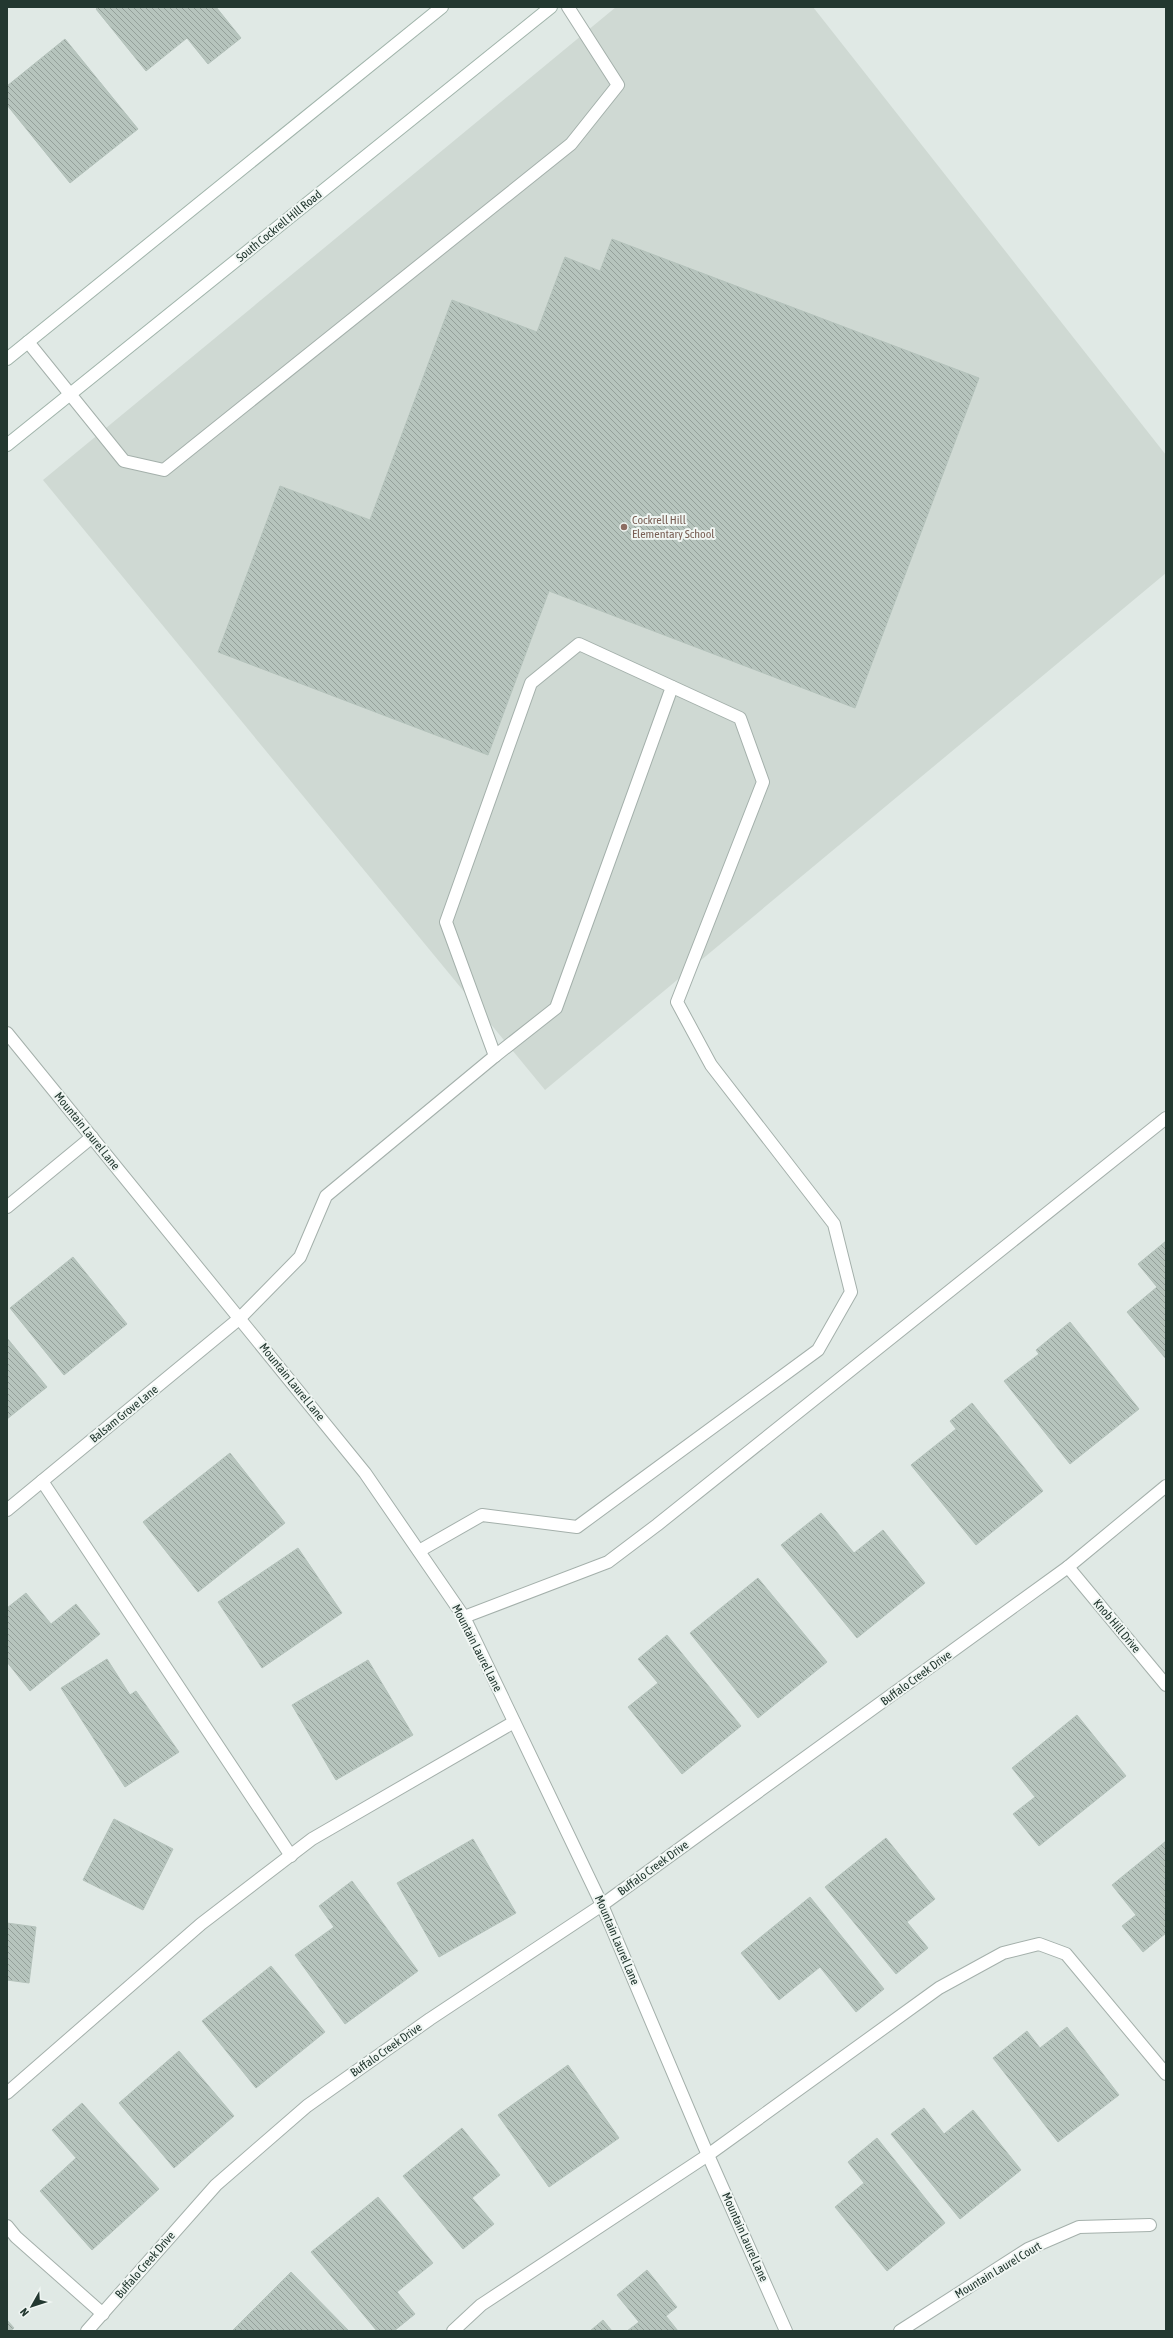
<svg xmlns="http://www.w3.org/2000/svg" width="1173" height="2338" font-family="'Asap Condensed',sans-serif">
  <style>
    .built { fill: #cfd9d3 }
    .building { fill: url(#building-back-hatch); stroke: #b4c2bb }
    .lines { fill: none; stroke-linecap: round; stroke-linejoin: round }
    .service-casing { stroke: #a4b0ab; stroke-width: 14 }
    .minor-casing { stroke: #a4b0ab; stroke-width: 14 }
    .tertiary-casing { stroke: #a4b0ab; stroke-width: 14 }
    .secondary-casing { stroke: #a1b4ab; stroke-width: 14 }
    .service { stroke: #fff; stroke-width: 12 }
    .minor { stroke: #fff; stroke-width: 12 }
    .tertiary { stroke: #fff; stroke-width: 12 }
    .secondary { stroke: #fff; stroke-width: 12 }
    .education-dot { fill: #8d6e63; stroke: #f0f6f3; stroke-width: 1.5 }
    .labels { text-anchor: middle; stroke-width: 4; stroke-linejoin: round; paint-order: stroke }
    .street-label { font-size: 12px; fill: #233830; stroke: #f0f6f3 }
    .education-label { font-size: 12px; fill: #785e54; stroke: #f0f6f3; text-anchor: start }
  </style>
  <defs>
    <pattern id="building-back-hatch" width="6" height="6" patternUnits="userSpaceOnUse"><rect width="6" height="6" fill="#b6c4bd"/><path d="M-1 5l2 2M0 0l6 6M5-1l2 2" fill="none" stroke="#94a09a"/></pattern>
  </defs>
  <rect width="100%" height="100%" fill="#e0e9e5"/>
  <path class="built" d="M616 7H813L1166 455V573L545 1090 43 480Z"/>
  <g class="building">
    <path d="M98 7H216L241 38 208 64 187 38 146 71 96 9Z"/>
    <path d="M65 39 138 129 70 183 7 105V86Z"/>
    <path d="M612 239 979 378 855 708 549 591 488 755 218 652 280 486 370 520 452 300 537 332 565 257 600 271Z"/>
    <path d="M1166 1241V1359L1127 1312 1157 1287 1138 1264Z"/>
    <path d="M73 1257 127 1324 64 1375 10 1308Z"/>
    <path d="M1070 1322 1139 1409 1070 1464 1004 1381 1039 1354 1036 1350Z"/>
    <path d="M7 1338 47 1387 7 1419Z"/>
    <path d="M972 1403 1043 1491 976 1545 911 1465 956 1429 950 1421Z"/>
    <path d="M230 1453 285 1523 198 1592 143 1522Z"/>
    <path d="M821 1513 854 1553 883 1530 925 1583 857 1638 781 1545Z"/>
    <path d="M298 1548 342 1613 262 1668 218 1602Z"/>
    <path d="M758 1578 827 1662 758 1718 690 1633Z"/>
    <path d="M26 1593 51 1624 76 1604 100 1634 30 1691 7 1662V1608Z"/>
    <path d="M667 1635 741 1726 682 1774 628 1707 658 1683 638 1659Z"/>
    <path d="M107 1659 130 1695 136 1691 179 1752 125 1787 61 1688Z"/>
    <path d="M368 1660 413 1735 336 1780 292 1705Z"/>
    <path d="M1077 1715 1126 1776 1039 1846 1013 1814 1035 1797 1012 1768Z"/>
    <path d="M114 1819 173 1849 143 1910 83 1880Z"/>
    <path d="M886 1838 935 1899 907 1922 928 1948 896 1974 825 1887Z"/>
    <path d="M473 1839 516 1913 439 1957 397 1883Z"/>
    <path d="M1166 1841V1933L1143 1952 1122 1926 1136 1915 1112 1885Z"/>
    <path d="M352 1881 418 1971 345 2024 295 1955 334 1927 319 1906Z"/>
    <path d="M810 1897 884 1989 856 2012 820 1967 779 2000 741 1953Z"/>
    <path d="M7 1923 36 1927 29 1983 7 1980Z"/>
    <path d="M271 1966 325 2032 256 2088 202 2021Z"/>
    <path d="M1067 2027 1119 2095 1058 2142 993 2058 1027 2031 1040 2048Z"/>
    <path d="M179 2051 234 2116 174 2168 119 2103Z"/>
    <path d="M568 2065 619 2138 549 2187 498 2115Z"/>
    <path d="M82 2103 159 2189 92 2250 40 2191 76 2158 52 2130Z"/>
    <path d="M924 2108 944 2134 973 2110 1021 2170 960 2219 891 2134Z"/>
    <path d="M462 2128 500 2175 472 2198 494 2224 463 2249 403 2176Z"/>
    <path d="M877 2138 945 2223 887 2271 835 2207 864 2183 848 2162Z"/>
    <path d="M378 2197 433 2263 397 2292 415 2314 394 2331H377L311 2252Z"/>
    <path d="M647 2270 677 2307 666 2316 678 2331H627L639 2322 617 2295Z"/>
    <path d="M291 2272 349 2331H232Z"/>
    <path d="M7 2320 14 2328 10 2331H7Z"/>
    <path d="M603 2320 612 2331H590Z"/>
  </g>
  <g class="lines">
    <defs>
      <g id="service">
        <path d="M28 342 124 461 164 470 571 144 618 85 568 7"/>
        <path d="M495 1056 556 1008 672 687"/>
        <path d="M7 1207 92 1137"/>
        <path d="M240 1318 300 1257 326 1196 495 1056 446 922 531 683 579 644 740 718 763 782 677 1002 711 1065 834 1224 851 1292 818 1350 577 1527 482 1515 419 1551"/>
        <path d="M42 1481 291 1856"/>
        <path d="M464 1617 608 1562 657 1525 1166 1118"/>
        <path d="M7 2093 201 1924 312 1839 514 1722"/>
        <path d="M7 2226 16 2237 103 2314"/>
        <path d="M453 2331 481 2305 708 2155 939 1988 1003 1953 1039 1944 1066 1954 1166 2074"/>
      </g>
      <g id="minor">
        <path d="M7 1510 240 1318"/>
        <path d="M1068 1567 1166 1685"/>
        <path d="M87 2331 216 2185 307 2106 430 2019 602 1905 1068 1567 1166 1486"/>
        <path d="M900 2331 1028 2249 1079 2227 1150 2225"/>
      </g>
      <path id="tertiary" d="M7 1033 365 1473 464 1617 602 1905 704 2146 786 2331"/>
      <g id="secondary">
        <path d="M7 359 442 7"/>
        <path d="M7 445 551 7"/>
      </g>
    </defs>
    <use href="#service" class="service-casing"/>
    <use href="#minor" class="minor-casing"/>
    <use href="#tertiary" class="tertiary-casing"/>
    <use href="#secondary" class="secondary-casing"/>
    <use href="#service" class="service"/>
    <use href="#minor" class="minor"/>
    <use href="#tertiary" class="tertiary"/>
    <use href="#secondary" class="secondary"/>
  </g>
  <circle class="education-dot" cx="624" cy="527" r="4"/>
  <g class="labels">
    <g class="street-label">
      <text transform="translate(279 226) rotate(-39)" y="4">South Cockrell Hill Road</text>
      <text transform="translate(87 1131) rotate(51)" y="4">Mountain Laurel Lane</text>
      <text transform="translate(292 1382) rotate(51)" y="4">Mountain Laurel Lane</text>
      <text transform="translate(124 1414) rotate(-39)" y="4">Balsam Grove Lane</text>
      <text transform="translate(1117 1626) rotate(50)" y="4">Knob Hill Drive</text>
      <text transform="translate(477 1648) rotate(63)" y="4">Mountain Laurel Lane</text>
      <text transform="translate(916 1678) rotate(-36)" y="4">Buffalo Creek Drive</text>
      <text transform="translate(653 1868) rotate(-36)" y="4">Buffalo Creek Drive</text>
      <text transform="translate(617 1940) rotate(67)" y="4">Mountain Laurel Lane</text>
      <text transform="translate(386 2050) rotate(-35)" y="4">Buffalo Creek Drive</text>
      <text transform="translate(745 2237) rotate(66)" y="4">Mountain Laurel Lane</text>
      <text transform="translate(145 2265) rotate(-49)" y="4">Buffalo Creek Drive</text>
      <text transform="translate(998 2270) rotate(-31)" y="4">Mountain Laurel Court</text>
    </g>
    <g class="education-label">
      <text x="632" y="524">Cockrell Hill<tspan x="632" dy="14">Elementary School</tspan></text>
    </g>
  </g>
  <rect width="1173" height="2338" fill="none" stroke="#233830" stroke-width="16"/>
  <g transform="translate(32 2306) rotate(231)" stroke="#f0f6f3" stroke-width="3" paint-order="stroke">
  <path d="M0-3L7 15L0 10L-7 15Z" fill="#233830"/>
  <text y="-6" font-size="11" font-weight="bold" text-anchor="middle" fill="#233830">N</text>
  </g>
</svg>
